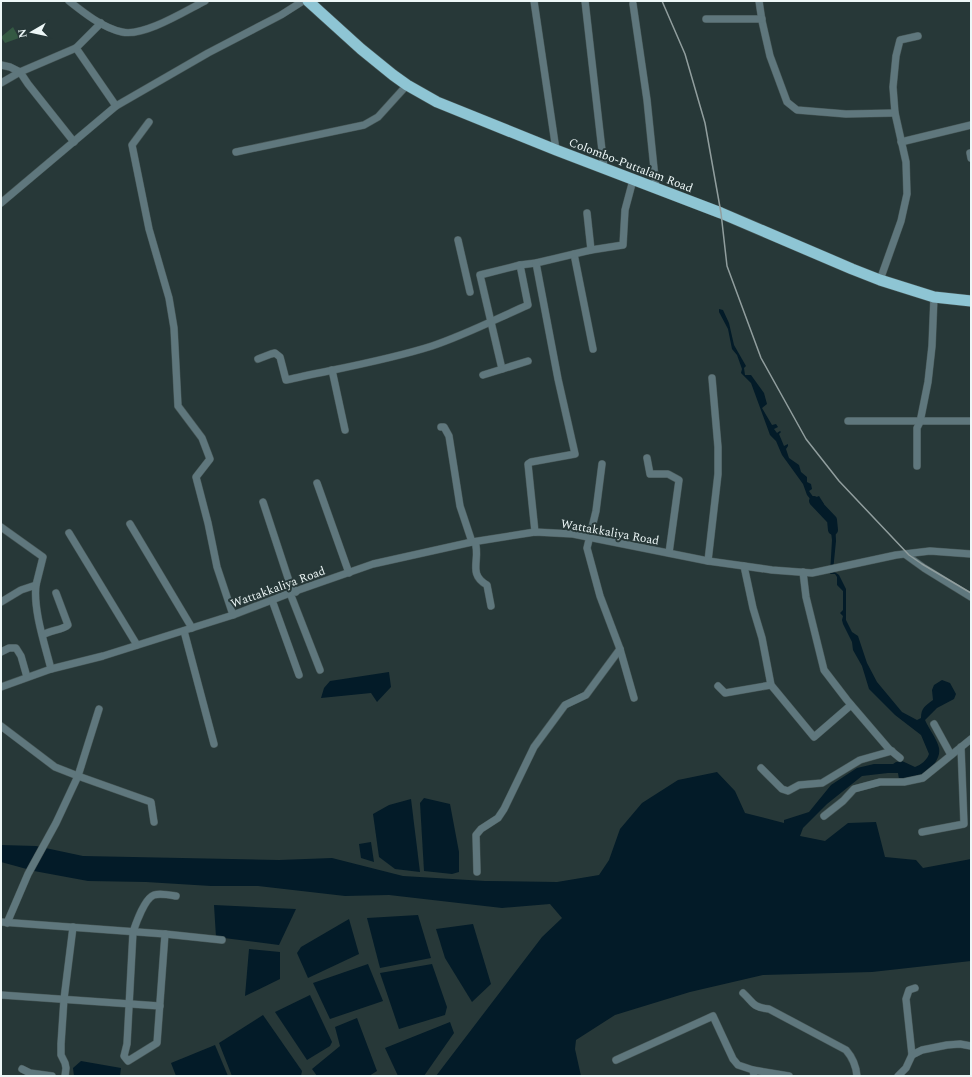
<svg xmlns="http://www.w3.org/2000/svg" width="972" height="1077" font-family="Spectral,serif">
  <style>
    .green { fill: #345943 }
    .water { fill: #031b28 }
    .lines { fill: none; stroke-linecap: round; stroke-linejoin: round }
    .river { stroke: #031b28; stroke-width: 10 }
    .minor-casing { stroke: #475757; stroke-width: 8 }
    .trunk-casing { stroke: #475757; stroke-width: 12 }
    .minor { stroke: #5f777d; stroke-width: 7 }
    .trunk { stroke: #8ec5d4; stroke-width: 11 }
    .rail { stroke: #919e9e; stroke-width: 1.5 }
    .labels { text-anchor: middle; stroke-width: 4; stroke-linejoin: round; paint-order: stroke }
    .street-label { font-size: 12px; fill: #edf7f7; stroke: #273838 }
  </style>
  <rect width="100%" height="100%" fill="#273838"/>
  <path class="green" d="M13 27 19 38 5 43 1 37Z"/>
  <g class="water">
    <path d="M719 309 723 310 729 323 734 345 746 366 744 368 745 375H751L764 393 767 404 762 408 772 425 776 424 778 427 774 429 777 433 780 431 781 432 779 434 784 446 788 444V446L786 449 789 458 799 465 801 472 807 477V482L811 484 812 489 809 491 814 498 819 496 824 504 822 514 835 520 836 541 833 571 839 575 846 589V620L852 632 858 636 867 663 877 682 902 712 917 720 921 718C921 708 925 706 933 700L932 690 934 685 942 680 950 683 956 694 954 699 937 708 925 720C929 729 937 739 939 748 940 754 938 758 935 763 927 776 914 778 899 779L898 773H888L862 776 827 804 803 828 800 836 825 841 848 823 876 822 885 857 916 860 923 868 971 859V961L872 972 763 975 690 992 615 1015 576 1040 575 1049 581 1076H436L542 937 562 918 550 904 502 908 389 895 345 896 258 886H211L146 882 88 881 34 871 1 862V845L36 846 83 856 279 860 332 858 403 876 485 881 557 882 599 875 609 860 620 829 642 803 678 780 717 772 735 791 745 813 784 823V820L809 812 831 785 857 768 874 764H893L896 762 902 761 915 767C921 765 927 760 929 754L921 735 895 715 869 689 862 666 853 650 852 642 843 624 842 620 843 616 840 613 843 610V591L837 585V577L835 574H830L832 540 830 524 807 495 803 484 782 455 776 441 770 435 751 383 741 373 742 369 737 355 732 349 728 329 719 312Z"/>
    <path d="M389 672 391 687 377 702 371 693 321 698 324 688 330 681Z"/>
    <path d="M424 798 450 804 459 852V872L452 874 424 871 420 803Z"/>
    <path d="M411 799 420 872 395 869 379 857 373 814 389 805Z"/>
    <path d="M371 842 374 862 361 858 359 844Z"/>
    <path d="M214 905 296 909 279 945 216 937Z"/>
    <path d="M418 915 431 958 380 968 367 918Z"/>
    <path d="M349 919 359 954 308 978 297 953 301 947Z"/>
    <path d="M473 924 491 984 472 1002 445 958 436 929Z"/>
    <path d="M249 949 280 952V979L245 996Z"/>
    <path d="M368 964 383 1001 330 1019 313 983Z"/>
    <path d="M432 964 447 1007 445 1015 399 1029 380 973Z"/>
    <path d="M310 995 332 1042 330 1046 307 1060 275 1012Z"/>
    <path d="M263 1015 302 1071 301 1076H232L219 1043Z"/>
    <path d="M357 1018 377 1071 369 1076H317L312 1069 340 1046 335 1027Z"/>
    <path d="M450 1022 454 1033 424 1076H398L385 1048Z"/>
    <path d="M215 1045 228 1076H176L171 1063Z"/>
    <path d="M81 1061 121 1068 120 1076H74L73 1068Z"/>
  </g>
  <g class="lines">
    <path class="river" d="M814 501 832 520 833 530"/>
    <defs>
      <g id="minor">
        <path d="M69 1C84 13 103 28 122 32 144 37 185 11 205 1"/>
        <path d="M534 1 556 150"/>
        <path d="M585 1 604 168"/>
        <path d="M759 1 762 21 770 56 787 102 797 110 846 114 895 113"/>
        <path d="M633 4 647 100 656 188"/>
        <path d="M706 19H762"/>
        <path d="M76 48 116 106"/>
        <path d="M1 65 10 67 20 72 28 84 74 142"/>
        <path d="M1 83 20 72 76 48 101 23"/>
        <path d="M149 122 132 145 149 229 169 298 174 328 178 406 202 438 210 459 196 477 208 523 217 567 233 615"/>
        <path d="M901 142 971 125"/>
        <path d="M236 152 364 125 378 117 407 85"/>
        <path d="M970 153 971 158"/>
        <path d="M1 203 116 106 208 53 281 15 303 1"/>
        <path d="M587 213 591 250"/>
        <path d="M458 240 470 292"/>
        <path d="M574 254 593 349"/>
        <path d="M880 280 901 221 907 194 906 162 895 113 893 87 896 56 900 40 918 36"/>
        <path d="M258 359 271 354 275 353 280 357 286 380C335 369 385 361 432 346 465 335 496 319 528 305L520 265"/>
        <path d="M502 369 480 275 520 265 536 263 591 250 623 245 625 210 633 180"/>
        <path d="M332 370 345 430"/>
        <path d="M483 375 528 361"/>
        <path d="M848 421H971"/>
        <path d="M441 427H444L449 436 460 506 472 542"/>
        <path d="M647 458 650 474H668L679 480 669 553"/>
        <path d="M602 464 596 511 587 548 600 596 620 649 634 698"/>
        <path d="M917 466V428L920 422 928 382 932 346 934 297"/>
        <path d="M317 483 349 573"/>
        <path d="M263 502 290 584 296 592"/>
        <path d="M130 524 192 628"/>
        <path d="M1 527 43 557 36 585"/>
        <path d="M535 532 528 464 531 462 575 454 558 379 536 263"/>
        <path d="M69 533 137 645"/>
        <path d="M475 542C481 559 467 574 487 585L491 606"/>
        <path d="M906 555 924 568 971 597"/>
        <path d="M708 561 718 474V447L712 378"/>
        <path d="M744 566 753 608 762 638 771 685 814 737 851 705"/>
        <path d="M803 572 806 597 824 670 847 700 889 749 900 758"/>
        <path d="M290 593 320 670"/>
        <path d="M272 600 299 675"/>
        <path d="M1 602 21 590 36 585C33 610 45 645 51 669"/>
        <path d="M184 631 214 744"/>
        <path d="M43 635C51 630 63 630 68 625L56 593"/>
        <path d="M1 652 9 648H16L21 656 27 677"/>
        <path d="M718 686 725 693 771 685"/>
        <path d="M1 687 51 669 103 656 233 615 290 593 373 564 472 542 535 532 573 534 708 561 744 566 772 570 812 573 896 555 930 551 971 554"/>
        <path d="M934 724 951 755"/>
        <path d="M1 726 55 767 78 776 151 802 154 822"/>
        <path d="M761 768 782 789 788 791 799 785 822 783 860 760 892 751"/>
        <path d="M824 816 843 801 854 789 880 782H904L923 778 971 739"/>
        <path d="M922 832 964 824 961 747"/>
        <path d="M477 872 476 835 481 829 498 818 504 809 534 747 565 705 586 695 620 649"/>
        <path d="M1 922 165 934 222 940"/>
        <path d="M7 923 28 874 56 823 78 776 99 709"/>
        <path d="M165 934 157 1043 128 1061 124 1056 127 1044 133 932C136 923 145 898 154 895 160 893 170 895 176 896"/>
        <path d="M743 993C754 1003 752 1007 769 1009L846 1050C853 1058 856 1065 857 1076"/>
        <path d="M1 995 160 1006"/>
        <path d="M912 1055 906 999 909 990 915 988"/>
        <path d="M616 1060 713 1016 733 1059 738 1065 753 1070 754 1076"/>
        <path d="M22 1069 30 1073 52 1076"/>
        <path d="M753 1070 789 1076"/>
        <path d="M65 1076 66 1068 65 1063 61 1055V1044L64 999 73 927"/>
        <path d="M898 1076 906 1068 912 1055 922 1050 947 1045 960 1044 971 1046"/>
      </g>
      <path id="trunk" d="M308 1 361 49 393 75 407 85 437 102 556 150 721 213 852 269 880 280 934 297 971 301"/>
    </defs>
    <use href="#minor" class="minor-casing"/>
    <use href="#trunk" class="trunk-casing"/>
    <use href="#minor" class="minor"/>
    <use href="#trunk" class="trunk"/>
    <path class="rail" d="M662 1 685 54 705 123 721 213 727 266 761 358 806 439 839 481 909 555 922 564 971 593"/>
  </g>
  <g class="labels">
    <g class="street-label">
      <text transform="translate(631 165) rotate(21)" y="4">Colombo-Puttalam Road</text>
      <text transform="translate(610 532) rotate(10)" y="4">Wattakkaliya Road</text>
      <text transform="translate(278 587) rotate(-20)" y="4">Wattakkaliya Road</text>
    </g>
  </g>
  <rect width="972" height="1077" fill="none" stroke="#edf7f7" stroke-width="4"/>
  <g transform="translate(32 32) rotate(261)" stroke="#273838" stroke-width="3" paint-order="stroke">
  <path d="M0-3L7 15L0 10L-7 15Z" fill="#edf7f7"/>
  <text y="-6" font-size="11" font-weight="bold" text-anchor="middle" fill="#edf7f7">N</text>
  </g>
</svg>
